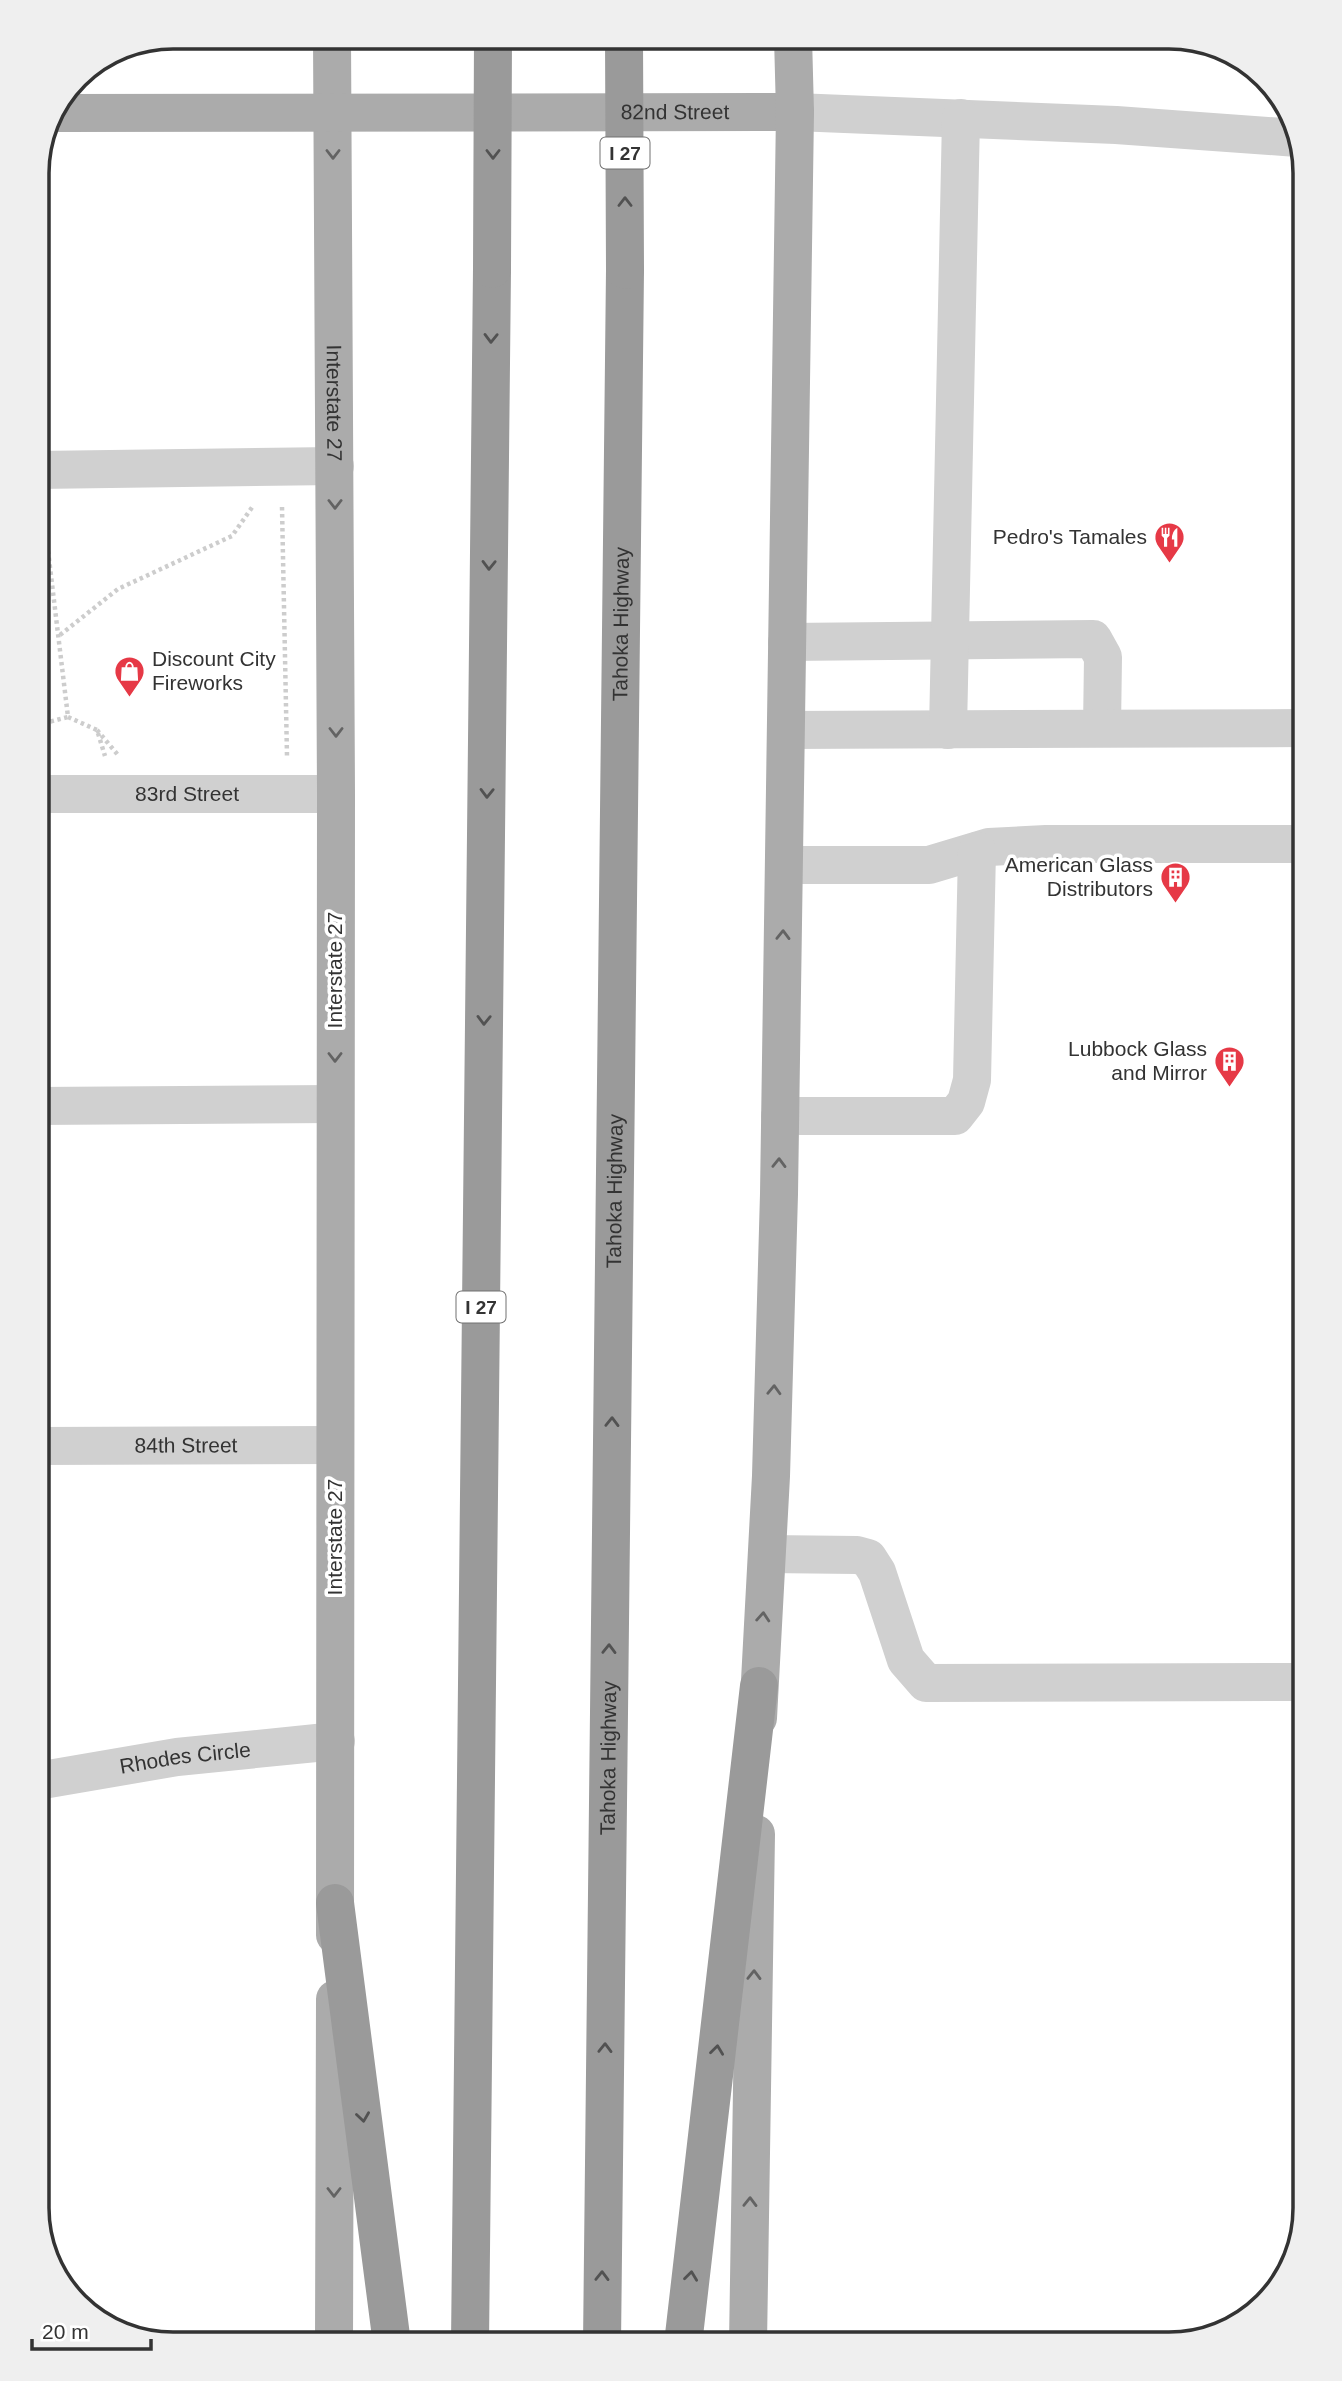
<svg xmlns="http://www.w3.org/2000/svg" width="1342" height="2381" font-family="Arial,sans-serif">
  <style>
    .lines { fill: none; stroke-linecap: round; stroke-linejoin: round }
    .path { stroke: #cdcdcd; stroke-width: 4.5; stroke-dasharray: 3.5 3.5; stroke-linecap: butt }
    .minor { stroke: #d0d0d0; stroke-width: 38 }
    .major { stroke: #ababab; stroke-width: 38 }
    .highway { stroke: #9a9a9a; stroke-width: 38 }
    .highway-bridge { stroke: #9a9a9a; stroke-width: 38 }
    .oneway { stroke: #636363 }
    .oneway2 { stroke: #525252 }
    .labels { text-anchor: middle; stroke-width: 7; stroke-linejoin: round; paint-order: stroke }
    .shield { fill: #fff; stroke: #707070; stroke-width: 2 }
    .shield-label { font-size: 19px; font-weight: bold; fill: #333 }
    .street-label { font-size: 21px; fill: #333; stroke: #fff }
    .poi-label { font-size: 21px; fill: #333; stroke: #fff; text-anchor: end }
    .rim { fill: none; stroke: #333; stroke-width: 3.5 }
  </style>
  <rect width="100%" height="100%" fill="#fff"/>
  <g class="lines">
    <g class="path">
      <path d="M282 507 287 756"/>
      <path d="M37 538 46 544"/>
      <path d="M60 635 118 589 232 536 253 506"/>
      <path d="M68 717 97 730 105 756"/>
      <path d="M37 725 68 717 43 509"/>
      <path d="M97 730 118 755"/>
    </g>
    <g class="minor">
      <path d="M795 112 1116 125 1297 138"/>
      <path d="M37 470 335 466"/>
      <path d="M787 642 1093 639 1103 657 1102 728"/>
      <path d="M786 730 1305 728"/>
      <path d="M948 730 961 118"/>
      <path id="s1" d="M37 794H336"/>
      <path d="M784 865H929L989 847 1046 844H1305"/>
      <path d="M37 1106 335 1104"/>
      <path d="M780 1116H955L966 1102 972 1080 977 851"/>
      <path id="s2" d="M37 1446 335 1445"/>
      <path d="M767 1554 857 1555 868 1558 877 1572 906 1660 926 1683 1305 1682"/>
      <path id="s3" d="M37 1781 177 1757 336 1741"/>
    </g>
    <g class="major">
      <path id="s4" d="M332 37 336 794 335 1935"/>
      <path id="s5" d="M52 113 795 112"/>
      <path d="M758 1718 771 1476 779 1194 795 112 793 37"/>
      <path d="M334 2344 335 1999"/>
      <path d="M748 2344 756 1834"/>
    </g>
    <g class="highway">
      <path d="M335 1903 392 2344"/>
      <path d="M470 2344 492 269"/>
      <path id="s6" d="M602 2344 625 270"/>
      <path d="M683 2344 759 1686"/>
    </g>
    <g class="highway-bridge">
      <path d="M624 37 625 270"/>
      <path d="M492 269 493 37"/>
    </g>
  </g>
  <defs><path id="oneway-chevron" d="M-2-3.5L2.5 0L-2 3.5" fill="none" stroke-width="1.6" stroke-linecap="round" stroke-linejoin="round" transform="scale(1.75)"/></defs>
  <g class="oneway">
    <use href="#oneway-chevron" transform="translate(333 154) rotate(90)"/>
    <use href="#oneway-chevron" transform="translate(335 504) rotate(90)"/>
    <use href="#oneway-chevron" transform="translate(336 732) rotate(90)"/>
    <use href="#oneway-chevron" transform="translate(783 935) rotate(-89)"/>
    <use href="#oneway-chevron" transform="translate(335 1057) rotate(90)"/>
    <use href="#oneway-chevron" transform="translate(779 1163) rotate(-89)"/>
    <use href="#oneway-chevron" transform="translate(774 1390) rotate(-88)"/>
    <use href="#oneway-chevron" transform="translate(763 1617) rotate(-86)"/>
    <use href="#oneway-chevron" transform="translate(754 1975) rotate(-89)"/>
    <use href="#oneway-chevron" transform="translate(334 2192) rotate(90)"/>
    <use href="#oneway-chevron" transform="translate(750 2202) rotate(-89)"/>
  </g>
  <g class="oneway2">
    <use href="#oneway-chevron" transform="translate(493 154) rotate(90)"/>
    <use href="#oneway-chevron" transform="translate(625 202) rotate(-90)"/>
    <use href="#oneway-chevron" transform="translate(491 338) rotate(91)"/>
    <use href="#oneway-chevron" transform="translate(489 565) rotate(91)"/>
    <use href="#oneway-chevron" transform="translate(487 793) rotate(91)"/>
    <use href="#oneway-chevron" transform="translate(484 1020) rotate(91)"/>
    <use href="#oneway-chevron" transform="translate(612 1422) rotate(-89)"/>
    <use href="#oneway-chevron" transform="translate(609 1649) rotate(-89)"/>
    <use href="#oneway-chevron" transform="translate(605 2048) rotate(-89)"/>
    <use href="#oneway-chevron" transform="translate(717 2050) rotate(-83)"/>
    <use href="#oneway-chevron" transform="translate(363 2117) rotate(82)"/>
    <use href="#oneway-chevron" transform="translate(602 2276) rotate(-89)"/>
    <use href="#oneway-chevron" transform="translate(691 2276) rotate(-83)"/>
  </g>
  <defs>
    <symbol id="restaurant-pin" viewBox="-11 -11 22 30"><path d="M0 17L-7.5 6A9.5 9.5 0 1 1 7.5 6Z" fill="#e63946" stroke="#fff"/><path d="M-5-6h1v4h1v-4h1v4h1v-4h1v5L-1.5 .5V6h-2V.5L-5-1ZM5-6V6H3V1.5H1.5Q1.5-4 5-6Z" fill="#fff"/></symbol>
    <symbol id="shop-pin" viewBox="-11 -11 22 30"><path d="M0 17L-7.5 6A9.5 9.5 0 1 1 7.5 6Z" fill="#e63946" stroke="#fff"/><path d="M-5-2.5h2.3a2.7 3.5 0 0 1 5.4 0H5L5.5 6h-11ZM-1.5-2.5h3a1.5 2.3 0 0 0-3 0Z" fill="#fff"/></symbol>
    <symbol id="building-pin" viewBox="-11 -11 22 30"><path d="M0 17L-7.5 6A9.5 9.5 0 1 1 7.5 6Z" fill="#e63946" stroke="#fff"/><path d="M-4-6H4V6H1V3H-1V6H-4ZM-2.5-4.3h1.7v1.8h-1.7ZM.8-4.3h1.7v1.8H.8ZM-2.5-1h1.7V.8h-1.7ZM.8-1h1.7V.8H.8Z" fill="#fff"/></symbol>
  </defs>
  <g fill-rule="evenodd">
    <use href="#restaurant-pin" x="1152" y="520" width="35" height="47"/>
    <use href="#shop-pin" x="112" y="654" width="35" height="47"/>
    <use href="#building-pin" x="1158" y="860" width="35" height="47"/>
    <use href="#building-pin" x="1212" y="1044" width="35" height="47"/>
  </g>
  <g class="labels">
    <g class="shield">
      <rect x="600.5" y="137.5" width="49" height="31" rx="5"/>
      <rect x="456.5" y="1291.5" width="49" height="31" rx="5"/>
    </g>
    <g class="shield-label">
      <text x="625" y="160">I 27</text>
      <text x="481" y="1314">I 27</text>
    </g>
    <g class="street-label">
      <text dy="7" stroke="none"><textPath href="#s5" startOffset="623">82nd Street</textPath></text>
      <text dy="7" stroke="none"><textPath href="#s4" startOffset="366">Interstate 27</textPath></text>
      <text dy="7" stroke="none"><textPath href="#s6" startOffset="1720">Tahoka Highway</textPath></text>
      <text dy="7" stroke="none"><textPath href="#s1" startOffset="150">83rd Street</textPath></text>
      <text transform="translate(335 970) rotate(-90)" y="7">Interstate 27</text>
      <text dy="7" stroke="none"><textPath href="#s6" startOffset="1153">Tahoka Highway</textPath></text>
      <text dy="7" stroke="none"><textPath href="#s2" startOffset="149">84th Street</textPath></text>
      <text transform="translate(335 1537) rotate(-90)" y="7">Interstate 27</text>
      <text dy="7" stroke="none"><textPath href="#s6" startOffset="586">Tahoka Highway</textPath></text>
      <text dy="7" stroke="none"><textPath href="#s3" startOffset="150">Rhodes Circle</textPath></text>
    </g>
    <g class="poi-label">
      <text x="1147" y="544">Pedro's Tamales</text>
      <text x="152" y="666" text-anchor="start">Discount City<tspan x="152" dy="24">Fireworks</tspan></text>
      <text x="1153" y="872">American Glass<tspan x="1153" dy="24">Distributors</tspan></text>
      <text x="1207" y="1056">Lubbock Glass<tspan x="1207" dy="24">and Mirror</tspan></text>
    </g>
  </g>
  <path d="M0 0H1342V2381H0ZM173 49H1169A124 124 0 0 1 1293 173V2208A124 124 0 0 1 1169 2332H173A124 124 0 0 1 49 2208V173A124 124 0 0 1 173 49Z" fill="#efefef" fill-rule="evenodd"/>
  <path class="rim" d="M173 49H1169A124 124 0 0 1 1293 173V2208A124 124 0 0 1 1169 2332H173A124 124 0 0 1 49 2208V173A124 124 0 0 1 173 49Z"/>
  <path d="M32 2339v10h119v-10" fill="none" stroke="#333333" stroke-width="3.5"/>
  <text x="42" y="2339" font-size="21" fill="#333333" stroke="#ffffff" stroke-width="5" paint-order="stroke">20 m</text>
</svg>
